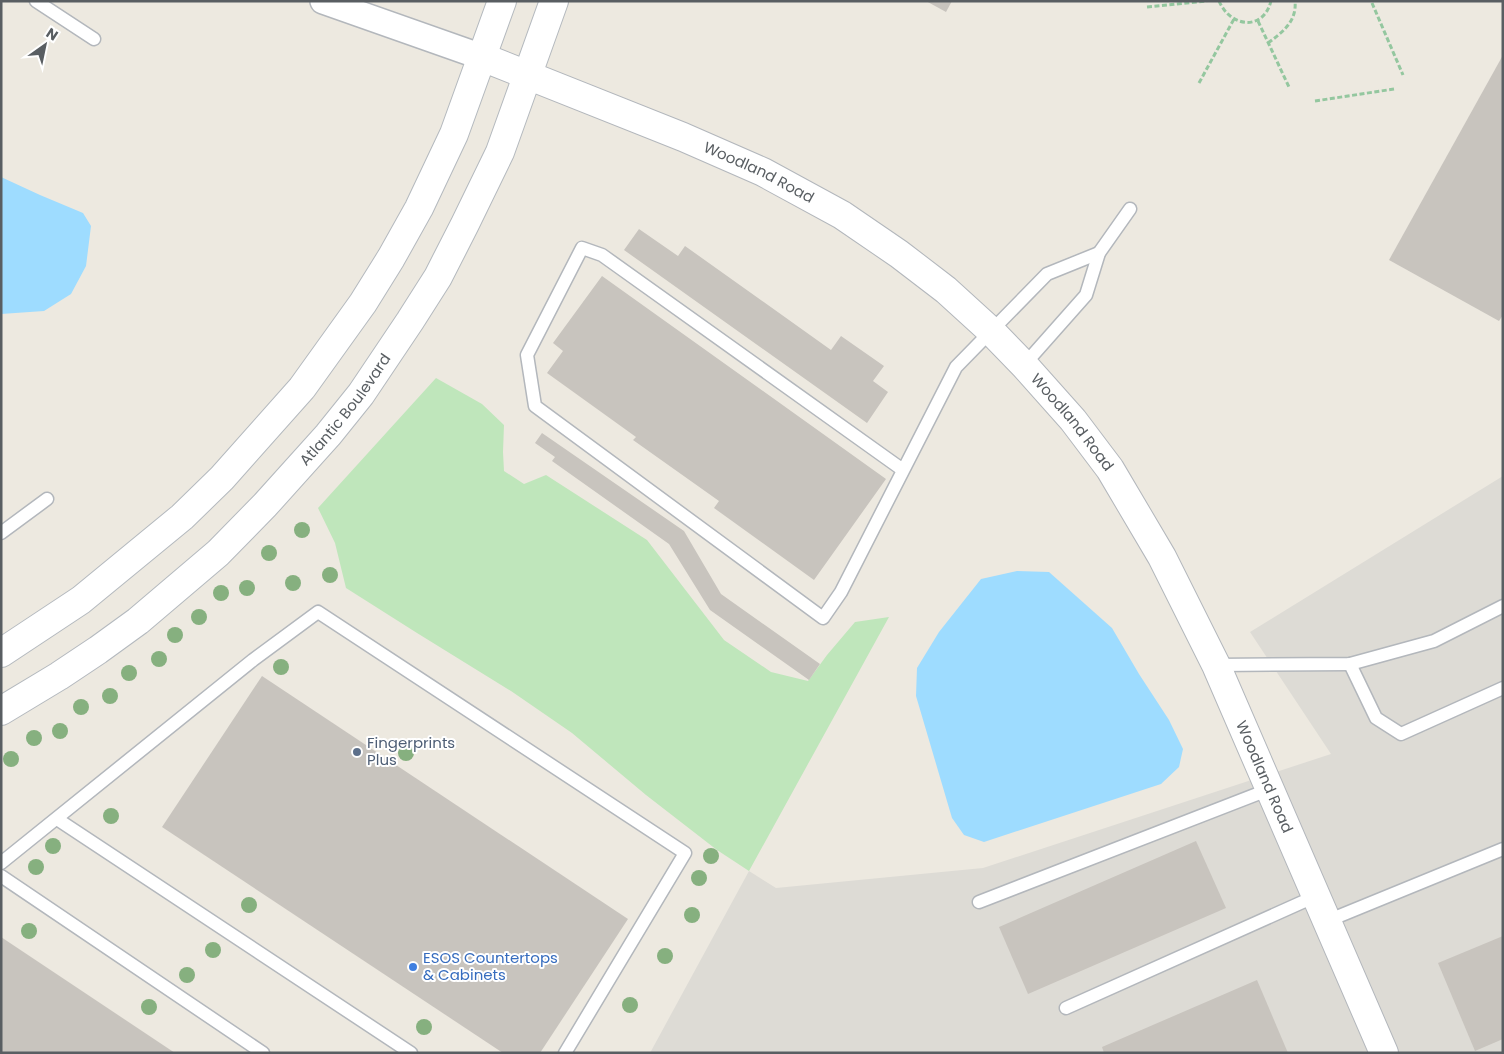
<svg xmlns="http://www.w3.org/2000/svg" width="1504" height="1054" font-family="Poppins,sans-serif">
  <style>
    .industrial { fill: #dddbd5 }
    .green { fill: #bfe6bb }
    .water { fill: #9edcff }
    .building { fill: #c8c4be }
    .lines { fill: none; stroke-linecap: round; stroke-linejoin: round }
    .service-casing { stroke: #b3b7bc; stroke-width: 15 }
    .minor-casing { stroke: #b3b7bc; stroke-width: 28 }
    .tertiary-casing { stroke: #b3b7bc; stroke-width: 30 }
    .secondary-casing { stroke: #b4b9be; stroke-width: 30 }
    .path { stroke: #94c79f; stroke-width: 3; stroke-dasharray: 5 2.5; stroke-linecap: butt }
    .service { stroke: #fff; stroke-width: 12 }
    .minor { stroke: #fff; stroke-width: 25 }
    .tertiary { stroke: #fff; stroke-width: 28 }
    .secondary { stroke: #fff; stroke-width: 28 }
    .tree { fill: #86b07f }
    .service-dot { fill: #5c6f8a; stroke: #fff; stroke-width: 2 }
    .shop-dot { fill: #3f7fe0; stroke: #fff; stroke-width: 2 }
    .labels { text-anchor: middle; stroke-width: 4; stroke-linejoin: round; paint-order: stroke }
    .street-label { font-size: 15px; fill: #595e62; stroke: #fff }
    .service-label { font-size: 15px; fill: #4e5e75; stroke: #fff; text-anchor: start }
    .shop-label { font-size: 15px; fill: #366cbe; stroke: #fff; text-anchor: start }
  </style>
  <rect width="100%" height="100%" fill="#ede9e0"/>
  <path class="industrial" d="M1503 476V1053H650L749 871 776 888 983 868 1331 754 1250 632Z"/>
  <path class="green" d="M436 378 482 404 504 425 503 452 504 471 524 484 546 475 647 540 724 640 771 672 808 681 827 655 855 622 889 617 749 871 717 850 646 795 572 733 511 691 417 633 346 588 335 543 318 508Z"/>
  <g class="water">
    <path d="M1 177 40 195 83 213 91 226 86 266 71 294 44 311 1 314Z"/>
    <path d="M1017 571 1049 572 1112 628 1139 674 1169 720 1183 749 1179 767 1161 784 984 842 964 835 952 818 916 696 917 668 939 632 981 579Z"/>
  </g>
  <g class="building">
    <path d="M926 1H952L946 12Z"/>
    <path d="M1503 55V315L1499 321 1389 260Z"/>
    <path d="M639 229 678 256 685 246 831 350 841 336 884 366 873 381 888 392 867 423 624 250Z"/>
    <path d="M602 276 886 479 814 580 714 508 719 501 633 440 636 437 547 373 563 351 553 343Z"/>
    <path d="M542 433 684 531 721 594 820 664 809 680 710 610 669 544 552 461 555 457 535 443Z"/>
    <path d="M262 676 628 919 540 1053H503L162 827Z"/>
    <path d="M1196 841 1226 908 1028 994 999 927Z"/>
    <path d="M1503 936V1039L1475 1051 1438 963Z"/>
    <path d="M1 937 175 1053H1Z"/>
    <path d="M1257 980 1288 1053H1104L1102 1047Z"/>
  </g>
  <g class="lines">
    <defs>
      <g id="service">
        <path d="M36 1 94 39"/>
        <path d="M1024 365 1086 295 1099 253 1130 209"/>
        <path d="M903 470 602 255 582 248 527 355 535 406 823 618 841 592 956 367 1047 274 1099 253"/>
        <path d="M1 533 47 499"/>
        <path d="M1350 664 1376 718 1401 734 1503 688"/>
        <path d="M1216 665 1350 664 1434 641 1503 606"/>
        <path d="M57 819 411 1053"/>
        <path d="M1 863 253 660 318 612 685 853 565 1053"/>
        <path d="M1 876 263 1053"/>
        <path d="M979 902 1270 789"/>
        <path d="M1327 921 1503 849"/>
        <path d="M1066 1008 1316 896"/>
      </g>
      <path id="minor" d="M323 1 482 57"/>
      <g id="tertiary">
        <path id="s1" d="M482 57 683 137 763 172 842 215 899 254 946 290 991 331 1024 365 1073 420 1110 469 1162 557 1216 665 1384 1053"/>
      </g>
      <g id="secondary">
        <path d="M1 653 81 600 182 517 222 478 302 388 363 303 391 258 419 208 454 134 502 1"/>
        <path id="s2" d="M1 711 59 676 98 650 138 621 218 553 265 505 328 435 361 394 410 321 438 277 465 224 500 152 554 1"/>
      </g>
    </defs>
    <use href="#service" class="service-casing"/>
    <use href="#minor" class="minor-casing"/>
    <use href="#tertiary" class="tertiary-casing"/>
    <use href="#secondary" class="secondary-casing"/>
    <g class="path">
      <path d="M1219 1C1230 27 1263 32 1271 1"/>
      <path d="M1372 3 1403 75"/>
      <path d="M1147 7 1207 1"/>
      <path d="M1258 21 1289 87"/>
      <path d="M1268 43C1283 32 1297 21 1295 1"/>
      <path d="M1199 83 1234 19"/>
      <path d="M1315 101 1394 89"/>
    </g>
    <use href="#service" class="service"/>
    <use href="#minor" class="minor"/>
    <use href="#tertiary" class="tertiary"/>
    <use href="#secondary" class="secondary"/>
  </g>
  <g class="tree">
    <circle cx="302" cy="530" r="8"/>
    <circle cx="269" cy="553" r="8"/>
    <circle cx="330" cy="575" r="8"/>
    <circle cx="293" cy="583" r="8"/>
    <circle cx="247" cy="588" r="8"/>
    <circle cx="221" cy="593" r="8"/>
    <circle cx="199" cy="617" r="8"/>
    <circle cx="175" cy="635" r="8"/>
    <circle cx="159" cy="659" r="8"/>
    <circle cx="281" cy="667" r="8"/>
    <circle cx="129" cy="673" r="8"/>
    <circle cx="110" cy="696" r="8"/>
    <circle cx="81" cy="707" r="8"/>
    <circle cx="60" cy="731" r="8"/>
    <circle cx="34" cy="738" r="8"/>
    <circle cx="406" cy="753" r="8"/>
    <circle cx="11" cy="759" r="8"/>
    <circle cx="111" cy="816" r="8"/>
    <circle cx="53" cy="846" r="8"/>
    <circle cx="711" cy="856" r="8"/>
    <circle cx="36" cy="867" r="8"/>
    <circle cx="699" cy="878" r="8"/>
    <circle cx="249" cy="905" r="8"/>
    <circle cx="692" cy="915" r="8"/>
    <circle cx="29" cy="931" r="8"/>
    <circle cx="213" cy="950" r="8"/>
    <circle cx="665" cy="956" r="8"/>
    <circle cx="187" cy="975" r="8"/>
    <circle cx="630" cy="1005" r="8"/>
    <circle cx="149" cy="1007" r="8"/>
    <circle cx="424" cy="1027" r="8"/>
  </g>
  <circle class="service-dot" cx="357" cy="752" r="5"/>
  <circle class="shop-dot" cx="413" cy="967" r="5"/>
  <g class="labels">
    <g class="street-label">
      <text dy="5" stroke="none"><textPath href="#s1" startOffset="300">Woodland Road</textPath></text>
      <text dy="5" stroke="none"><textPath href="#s2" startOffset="461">Atlantic Boulevard</textPath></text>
      <text dy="5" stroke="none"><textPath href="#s1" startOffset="705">Woodland Road</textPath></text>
      <text dy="5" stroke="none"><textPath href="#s1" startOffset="1110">Woodland Road</textPath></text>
    </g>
    <g class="service-label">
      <text x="367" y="748">Fingerprints<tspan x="367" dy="17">Plus</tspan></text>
    </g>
    <g class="shop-label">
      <text x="423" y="963">ESOS Countertops<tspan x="423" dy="17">&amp; Cabinets</tspan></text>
    </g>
  </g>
  <rect width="1504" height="1054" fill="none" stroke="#595e62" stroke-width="5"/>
  <g transform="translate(45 45) rotate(33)" stroke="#ffffff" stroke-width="4" paint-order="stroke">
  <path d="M0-4L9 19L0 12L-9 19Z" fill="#595e62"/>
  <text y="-8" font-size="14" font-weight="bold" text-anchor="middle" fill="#595e62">N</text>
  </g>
</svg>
